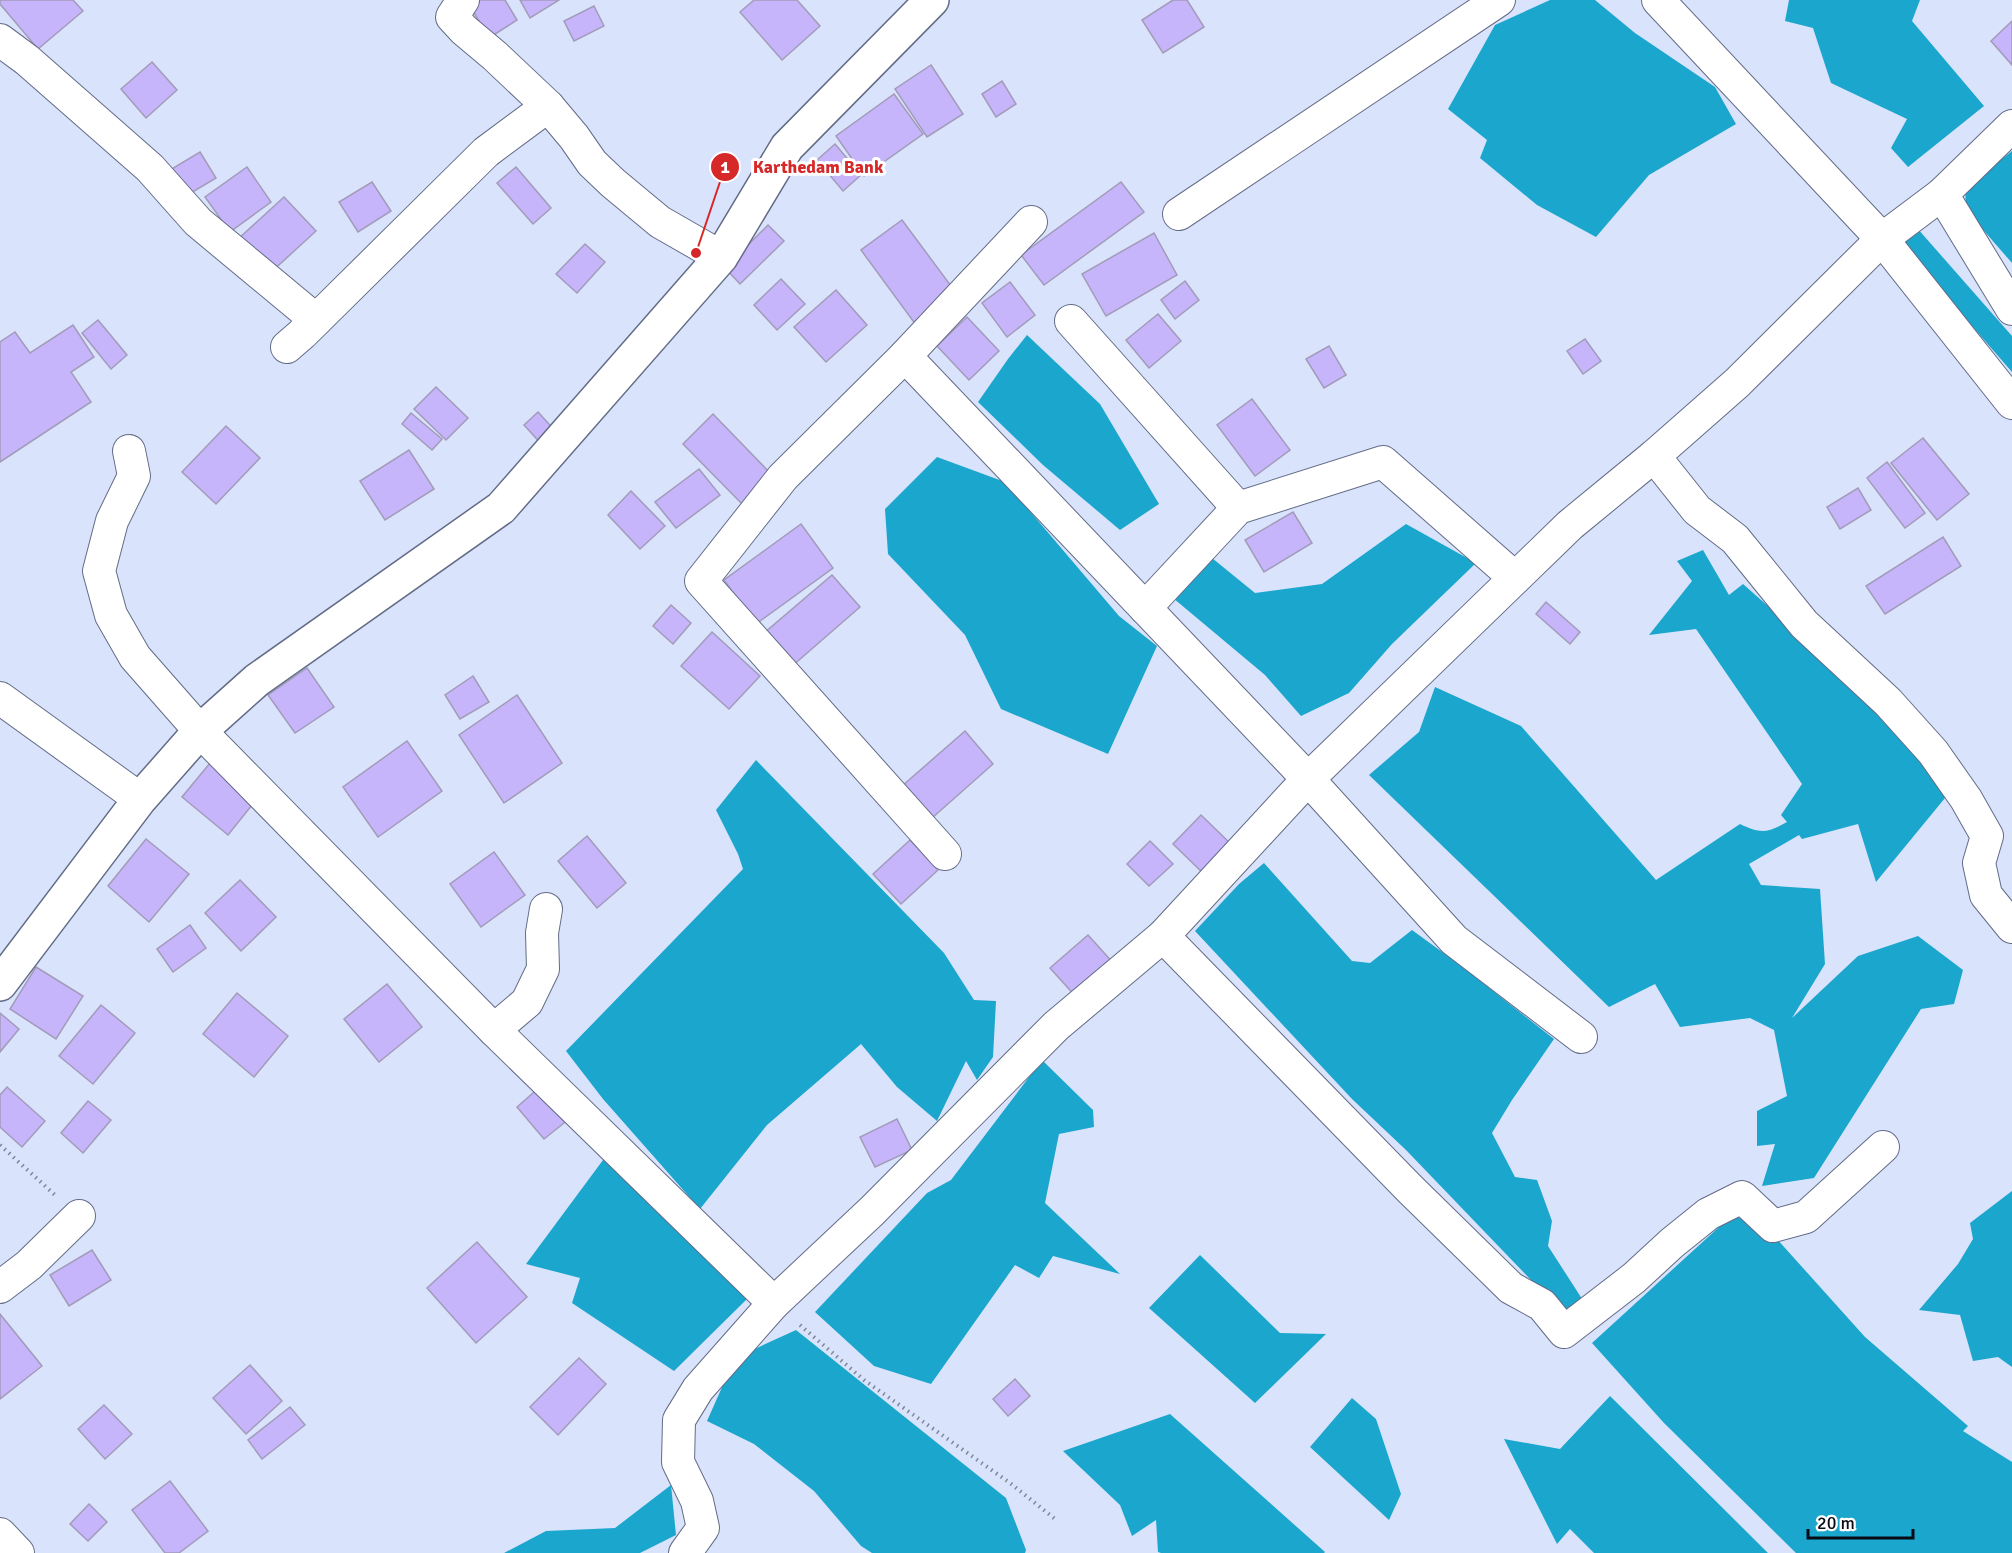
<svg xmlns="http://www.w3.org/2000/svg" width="2012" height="1553" font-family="Signika,sans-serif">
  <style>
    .water { fill: #1ba6cd }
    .building { fill: #c6b5fa; stroke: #a29bba; stroke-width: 1.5 }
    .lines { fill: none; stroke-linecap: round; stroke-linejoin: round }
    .minor-casing { stroke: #636c87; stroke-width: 34 }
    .secondary-casing { stroke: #636c87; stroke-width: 36 }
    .path { stroke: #808698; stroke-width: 4; stroke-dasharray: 1.5 4.5; stroke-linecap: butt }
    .minor { stroke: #fff; stroke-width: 32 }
    .secondary { stroke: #fff; stroke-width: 33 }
    .leader { fill: none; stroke: #d62828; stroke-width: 2 }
    .callout-dot { fill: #d62828; stroke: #fff; stroke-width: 2 }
    .mark-label { font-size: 18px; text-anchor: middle; font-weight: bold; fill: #fff }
    .callout-label { font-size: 18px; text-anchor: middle; font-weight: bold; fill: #d62828; stroke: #fff; stroke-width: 6; stroke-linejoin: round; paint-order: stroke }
  </style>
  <rect width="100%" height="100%" fill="#dae3fc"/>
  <g class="water">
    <path d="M1550 0H1595L1635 33 1715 87 1736 124 1649 175 1596 237 1537 205 1480 158 1487 140 1448 109 1495 25Z"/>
    <path d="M1789 0H1920L1912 21 1984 106 1908 167 1891 148 1907 119 1831 83 1813 28 1785 21Z"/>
    <path d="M2012 151V263L1965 209 1966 182 1974 181Z"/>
    <path d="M1910 220 2012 336V372L1890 232Z"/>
    <path d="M1027 335 1100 404 1159 504 1120 530 1043 465 978 402 1008 359Z"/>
    <path d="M937 457 1005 482 1119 616 1157 646 1108 754 1001 709 965 635 888 554 885 509Z"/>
    <path d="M1406 524 1476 563 1392 644 1349 693 1301 716 1265 675 1173 598 1212 558 1255 593 1322 584Z"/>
    <path d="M1703 550 1729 595 1743 584 1933 752 1945 798 1876 882 1858 824 1802 839 1799 835 1749 864 1761 885 1820 889 1825 964 1792 1018 1858 956 1918 936 1963 970 1954 1004 1921 1009 1814 1178 1762 1186 1775 1144 1757 1146V1111L1787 1096 1774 1030 1750 1018 1680 1027 1655 984 1609 1007 1369 775 1419 732 1435 687 1521 726 1656 880 1740 824C1761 834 1767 833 1787 822L1781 815 1802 784 1696 629 1649 635 1692 581 1677 561Z"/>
    <path d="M756 760 944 953 974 1000 996 1001 993 1057 977 1080 966 1061 937 1121 897 1087 861 1044 767 1125 700 1209 603 1099 566 1051 743 869 738 854 716 810Z"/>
    <path d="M1264 863 1352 961 1370 963 1412 930 1460 965 1554 1039 1512 1100 1492 1133 1515 1177 1537 1180 1552 1221 1548 1246 1586 1305 1573 1320 1530 1279 1406 1150 1352 1099 1195 931 1239 884Z"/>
    <path d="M1042 1060 1093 1110 1094 1127 1059 1134 1045 1203 1120 1274 1053 1256 1039 1278 1015 1265 931 1384 874 1366 815 1312 927 1193 951 1180Z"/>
    <path d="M606 1156 747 1299 674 1371 572 1303 580 1278 526 1264Z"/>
    <path d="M2012 1191V1367L1998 1357 1973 1361 1960 1315 1919 1310 1958 1264 1973 1239 1970 1223Z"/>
    <path d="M1730 1217 1759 1219 1865 1337 1968 1426 1963 1431 2012 1462V1553H1796L1664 1423 1592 1343Z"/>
    <path d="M1200 1255 1280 1333 1326 1334 1255 1403 1149 1308Z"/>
    <path d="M796 1330 1006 1498 1026 1550 1025 1553H872L861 1546 814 1491 754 1444 707 1421 735 1358Z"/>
    <path d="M1610 1396 1768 1553H1594L1570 1529 1557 1544 1504 1439 1560 1449Z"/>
    <path d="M1352 1398 1376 1419 1401 1494 1389 1520 1310 1447Z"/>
    <path d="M1170 1414 1325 1552 1324 1553H1161L1158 1552 1156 1520 1132 1536 1120 1505 1063 1451Z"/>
    <path d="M671 1485 676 1535 640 1553H504L546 1531 615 1528Z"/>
  </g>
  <g class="building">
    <path d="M0 0H73L83 11 38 49 0 4Z"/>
    <path d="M479 0H505L517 20 489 38 470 6Z"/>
    <path d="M520 0H559L530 18Z"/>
    <path d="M754 0H797L820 26 782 60 740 12Z"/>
    <path d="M1173 0H1187L1204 27 1163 53 1142 20Z"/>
    <path d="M594 6 604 26 574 41 564 21Z"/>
    <path d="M2012 21V65L1991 41Z"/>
    <path d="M152 62 177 90 146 118 121 89Z"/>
    <path d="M931 65 963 114 927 137 895 89Z"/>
    <path d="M1002 81 1016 104 996 117 982 94Z"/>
    <path d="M894 94 923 134 864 176 836 136Z"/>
    <path d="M835 144 861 175 843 191 817 160Z"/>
    <path d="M200 152 216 178 186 196 170 170Z"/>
    <path d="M247 167 271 202 230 232 205 197Z"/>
    <path d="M516 167 551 208 533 224 497 183Z"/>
    <path d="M372 182 391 211 358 232 339 202Z"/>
    <path d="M1121 182 1144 212 1044 285 1021 255Z"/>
    <path d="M284 197 316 231 268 275 237 240Z"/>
    <path d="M902 220 957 294 916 325 861 250Z"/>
    <path d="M768 225 784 241 740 284 725 268Z"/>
    <path d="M1154 233 1177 275 1106 316 1082 274Z"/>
    <path d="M585 244 605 262 577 293 556 274Z"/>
    <path d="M781 279 805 304 777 330 754 305Z"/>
    <path d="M1185 281 1199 300 1175 319 1161 300Z"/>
    <path d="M1010 282 1035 315 1007 337 982 303Z"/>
    <path d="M836 290 867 325 826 362 794 327Z"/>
    <path d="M1158 314 1181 341 1149 368 1126 340Z"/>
    <path d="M967 317 999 351 969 380 937 346Z"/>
    <path d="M98 320 127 355 111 369 82 333Z"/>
    <path d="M73 325 94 357 71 372 91 402 0 462V342L15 332 30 353Z"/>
    <path d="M1585 339 1601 361 1583 374 1567 351Z"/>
    <path d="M1329 346 1346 375 1324 388 1306 359Z"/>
    <path d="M436 387 468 418 446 440 414 409Z"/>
    <path d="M1252 399 1290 450 1255 476 1217 425Z"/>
    <path d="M538 412 558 434 544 447 524 425Z"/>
    <path d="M411 413 442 439 432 450 402 424Z"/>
    <path d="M713 414 775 478 745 507 683 444Z"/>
    <path d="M226 426 260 458 216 504 182 472Z"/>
    <path d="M1923 438 1969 494 1937 520 1891 463Z"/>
    <path d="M409 450 434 489 385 520 360 481Z"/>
    <path d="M1887 462 1925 513 1905 528 1867 478Z"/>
    <path d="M699 469 720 495 676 528 655 502Z"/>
    <path d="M1858 488 1871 510 1840 529 1827 507Z"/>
    <path d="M631 491 665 526 640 549 608 515Z"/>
    <path d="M1293 512 1312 543 1264 572 1245 540Z"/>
    <path d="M801 524 833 568 756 624 724 580Z"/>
    <path d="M1943 537 1961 566 1885 614 1866 586Z"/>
    <path d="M832 575 860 607 791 667 763 634Z"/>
    <path d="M1546 602 1580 632 1570 644 1536 614Z"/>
    <path d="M671 605 691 623 673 644 653 626Z"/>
    <path d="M712 632 760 676 729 709 681 666Z"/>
    <path d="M307 668 334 707 295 733 268 695Z"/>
    <path d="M473 676 489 702 460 719 445 695Z"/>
    <path d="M517 695 562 763 504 803 459 735Z"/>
    <path d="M965 731 993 764 923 826 894 793Z"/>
    <path d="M407 741 442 791 378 837 343 787Z"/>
    <path d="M215 757 260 795 228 835 182 797Z"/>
    <path d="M1201 815 1234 847 1206 876 1173 844Z"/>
    <path d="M587 836 626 883 597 908 558 861Z"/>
    <path d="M146 839 189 874 149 922 108 886Z"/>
    <path d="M910 840 938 870 901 904 873 874Z"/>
    <path d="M1150 841 1173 864 1149 886 1127 864Z"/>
    <path d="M494 852 525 895 481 927 450 884Z"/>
    <path d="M240 880 276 917 241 951 205 913Z"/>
    <path d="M190 925 206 948 173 972 157 949Z"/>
    <path d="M1088 935 1115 965 1077 998 1050 968Z"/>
    <path d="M36 967 83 996 56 1039 10 1009Z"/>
    <path d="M387 984 422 1027 379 1062 344 1019Z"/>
    <path d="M237 993 288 1036 254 1077 203 1034Z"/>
    <path d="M101 1005 135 1033 93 1084 59 1056Z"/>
    <path d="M0 1013 19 1029 0 1052Z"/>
    <path d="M541 1086 569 1119 544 1139 517 1107Z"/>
    <path d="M7 1087 45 1121 22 1147 0 1127V1095Z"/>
    <path d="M88 1101 111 1120 83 1153 61 1133Z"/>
    <path d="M897 1119 912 1150 875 1167 860 1137Z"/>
    <path d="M477 1242 527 1297 476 1343 427 1288Z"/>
    <path d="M92 1250 111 1280 69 1306 50 1275Z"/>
    <path d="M0 1314 42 1366 0 1399Z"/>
    <path d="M579 1358 606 1384 558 1435 530 1407Z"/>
    <path d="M250 1365 282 1401 246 1434 213 1398Z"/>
    <path d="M1015 1379 1030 1396 1008 1416 993 1399Z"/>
    <path d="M104 1405 132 1434 105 1459 78 1429Z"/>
    <path d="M290 1407 305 1425 262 1459 248 1440Z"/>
    <path d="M170 1481 208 1531 179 1553H165L132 1510Z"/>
    <path d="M89 1504 107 1522 88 1541 70 1524Z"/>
  </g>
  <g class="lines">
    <defs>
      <g id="minor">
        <path d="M463 0 452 17 464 30 495 56 548 106 574 137 592 163 613 183 660 222 721 257"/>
        <path d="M1658 0 1882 239 2012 403"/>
        <path d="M0 40 27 60 150 168 198 222 316 320"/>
        <path d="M1942 194 2012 309"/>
        <path d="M1179 214 1499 0"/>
        <path d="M1031 222 905 356 1308 779 1454 940 1581 1037"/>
        <path d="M1071 321 1238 508"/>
        <path d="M287 347 302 334 486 152 548 106"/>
        <path d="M905 356 783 477 701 581 945 854"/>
        <path d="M129 451 134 476 112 521 99 571 111 615 135 657 200 731 494 1030 774 1303 872 1211 1056 1026 1163 936"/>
        <path d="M1654 456 1697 510 1735 539 1804 624 1888 702 1933 752 1966 799 1987 836 1979 863 1986 895 2012 927"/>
        <path d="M1145 608 1238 508 1383 462 1515 578"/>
        <path d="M0 698 140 799"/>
        <path d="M494 1030 527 1002 543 969 542 933 546 909"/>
        <path d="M1883 1147 1806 1217 1773 1226 1742 1197 1708 1214 1672 1243 1634 1278 1564 1332 1542 1305 1511 1288 1410 1189 1163 936 1308 779 1570 525 1654 456 1737 383 1882 239 1942 194 2012 126"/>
        <path d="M0 1287 29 1265 79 1216"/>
        <path d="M0 1534 18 1553"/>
        <path d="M685 1553 703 1528 697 1501 678 1462 679 1420 698 1389 774 1303"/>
      </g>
      <path id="secondary" d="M0 984 140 799 200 731 257 680 501 508 721 257 787 147 932 0"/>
    </defs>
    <use href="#minor" class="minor-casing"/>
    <use href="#secondary" class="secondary-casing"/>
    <g class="path">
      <path d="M0 1145 55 1195"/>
      <path d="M800 1325 864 1380 1010 1483 1055 1519"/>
    </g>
    <use href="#minor" class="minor"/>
    <use href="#secondary" class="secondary"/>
  </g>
  <path class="leader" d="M696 253L725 167"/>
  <g class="callout-dot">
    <circle cx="696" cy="253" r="6"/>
    <circle cx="725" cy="167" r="15"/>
  </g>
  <g class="mark-label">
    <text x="725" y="173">1</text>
  </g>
  <g class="callout-label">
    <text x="818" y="173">Karthedam Bank</text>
  </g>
  <path d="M1808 1529v9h105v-9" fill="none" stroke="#090c16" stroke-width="3"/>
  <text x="1817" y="1529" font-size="18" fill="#090c16" stroke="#ffffff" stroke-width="4.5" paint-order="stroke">20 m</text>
</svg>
